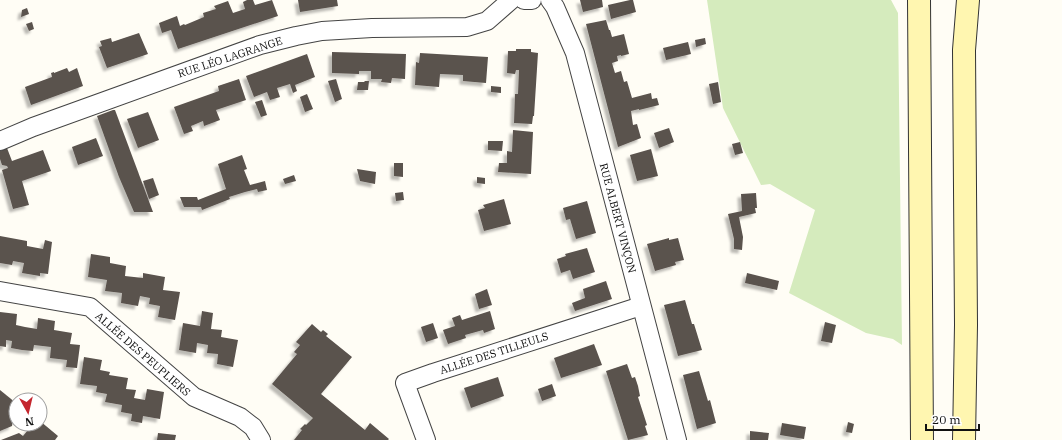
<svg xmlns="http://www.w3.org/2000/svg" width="1062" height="440" font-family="'IBM Plex Serif',serif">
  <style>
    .green { fill: #d5ebbd }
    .building { fill: #5a524d; filter: url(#shadow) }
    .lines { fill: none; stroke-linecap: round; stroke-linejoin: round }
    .minor-casing { stroke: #444; stroke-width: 20 }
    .secondary-casing { stroke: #333; stroke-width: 24 }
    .minor { stroke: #fff; stroke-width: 18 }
    .secondary { stroke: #fff6b0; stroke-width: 22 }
    .labels { text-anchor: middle; stroke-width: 4; stroke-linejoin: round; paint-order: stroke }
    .street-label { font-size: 11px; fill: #111; stroke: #fff }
  </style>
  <defs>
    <filter id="shadow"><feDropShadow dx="-3.5" dy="3.5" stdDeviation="1" flood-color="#0004"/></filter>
  </defs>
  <rect width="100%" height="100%" fill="#fffdf5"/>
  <path class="green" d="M707 0H891L898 13 902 345 893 339 866 333 789 293 815 210 770 184 761 185 723 108Z"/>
  <g class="building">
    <path d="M247 0H253L255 5 272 0 278 16 178 49 171 30 162 33 159 23 177 16 180 26 184 24 185 25 204 17 203 13 216 9 214 6 228 1 233 13 245 9 243 2Z"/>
    <path d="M298 0H337L338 6 300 12Z"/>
    <path d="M580 0H602L603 7 583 12Z"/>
    <path d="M630 0H633L636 12 611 19 608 5Z"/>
    <path d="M27 8 29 14 21 17 22 10Z"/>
    <path d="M606 20 609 30H610L612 37 624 34 629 54 621 56V55L617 56 618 61 612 63 615 73 621 71 624 82 627 81 632 98 651 93 652 99 657 98 659 105 639 110V109L631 111 633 125 637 124 641 138 618 147 586 24Z"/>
    <path d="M32 22 34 29 29 31 26 24Z"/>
    <path d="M139 33 148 54 107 68 99 47 102 46 100 41 111 38 112 42Z"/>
    <path d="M705 38 706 44 696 47 695 40Z"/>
    <path d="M688 42 691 54 666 60 663 48Z"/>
    <path d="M516 49H531V52L538 53 534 116H533L532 124 514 123 515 94H518L519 70H516L515 74 507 73 508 51H516Z"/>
    <path d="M332 52 406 54 405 79 392 78 391 83 381 82 382 79H371V71H359V74L332 73Z"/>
    <path d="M420 53 488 57 486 83 463 81V75L440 74 439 87 415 85 416 62 419 63Z"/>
    <path d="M307 54 315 77 295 85 297 91 293 93 290 84 277 88 280 97 270 100 267 92 254 97 246 76Z"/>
    <path d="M67 68 69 72 77 68 83 86 31 105 25 87 52 77 51 73 54 72V73Z"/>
    <path d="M239 79 246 100 216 110 220 120 204 126 203 121 191 126 193 131 184 134 174 107 219 91 218 86Z"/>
    <path d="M336 79 342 99 335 102 328 81Z"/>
    <path d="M365 81H369L368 90H357L358 82H364Z"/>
    <path d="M718 82 721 102 713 104 709 84Z"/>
    <path d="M491 86 501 87V93L491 92Z"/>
    <path d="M307 94 313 109 305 112 300 97Z"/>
    <path d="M262 100 267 115 261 117 255 102Z"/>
    <path d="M113 110H115L153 212H134L119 177 97 116Z"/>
    <path d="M148 112 159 140 138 148 127 119Z"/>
    <path d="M669 128 674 142 659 148 654 133Z"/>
    <path d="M513 130 533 132 531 174 498 172 499 163H507V151L512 152Z"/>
    <path d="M96 138 103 156 78 165 72 147Z"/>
    <path d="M488 141H503L502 151 488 150Z"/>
    <path d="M740 142 743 153 735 155 732 144Z"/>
    <path d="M7 148 12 161 43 150 51 171 22 181 29 205 13 209 2 170 8 168 7 166 2 165 0 159V151Z"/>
    <path d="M651 149 658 176 637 181 630 155Z"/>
    <path d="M242 155 247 169 244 170 250 185 265 181 267 190 258 192 257 189 245 192 229 197 230 199 202 210 201 207H184L180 197H197L198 200 226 189 218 164Z"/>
    <path d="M394 163H403V177L394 176Z"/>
    <path d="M357 169 376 172 375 184 360 181Z"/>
    <path d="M294 175 296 181 285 184 283 179Z"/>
    <path d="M477 177 485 178V184L477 183Z"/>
    <path d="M153 178 159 195 149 199 143 181Z"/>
    <path d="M403 192 404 200 396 201 395 193Z"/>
    <path d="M756 193 757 208H755L756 213 739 217 743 237 742 250 734 249V239L728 214 742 211 741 194Z"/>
    <path d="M504 199 511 224 484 231 478 210 485 208 483 205Z"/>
    <path d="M587 201 596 233 576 239 570 219 566 220 563 208Z"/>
    <path d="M0 236 27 241V246L43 249 45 240 52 242 48 274 40 273V276L22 273 24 263 13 261 12 265 0 263Z"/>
    <path d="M669 238V240L678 238 684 260 675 262 676 265 655 271 647 244Z"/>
    <path d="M587 248 595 272 573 279 570 270 561 273 557 259 566 256 565 254Z"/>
    <path d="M91 254 110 257V263L126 266 125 276 143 278V273L165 277 163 290 180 292 175 320 158 317 160 306 149 304 150 298 140 296 138 306 121 303 122 293 105 291 107 280 88 277Z"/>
    <path d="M747 273 779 281 777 290 745 283Z"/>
    <path d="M606 281 612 299 575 311 572 303 585 298 583 289Z"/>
    <path d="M487 289 492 305 479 309 475 294Z"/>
    <path d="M685 300 692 324H694L702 350 678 356 664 305Z"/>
    <path d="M202 311 213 313 211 329 222 330 221 337 238 340 233 367 217 364 218 354 207 353 208 345 197 343 196 353 179 350 183 323 200 326Z"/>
    <path d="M490 311 495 329 484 333 483 330 465 335 466 338 448 344 443 330 455 326 452 318 460 315 462 320Z"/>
    <path d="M0 312 17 314 16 325 25 327 37 329 38 318 55 321 54 330 72 333 70 344 80 345 77 368 66 367 67 360 50 358 51 347 34 345 33 351 22 350 11 348 12 341 6 340V347L0 346Z"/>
    <path d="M825 322 836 325 832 343 821 341Z"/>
    <path d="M433 323 438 338 426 342 421 327Z"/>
    <path d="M312 324 321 332 323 330 328 334 326 336 352 357 321 394 365 430 370 423 389 439 388 440H294L302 430 300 429 305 424 306 425 313 418 272 384 297 354 294 352 300 345 296 342Z"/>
    <path d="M594 344 602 365 561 378 554 358Z"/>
    <path d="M84 357 102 360 100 370 110 372 109 375 128 378 126 389 136 390 134 398 145 400 147 389 164 392 160 419 143 416 142 423 131 421 132 414 121 412 122 405 105 402 107 394 96 392 97 386 80 384Z"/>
    <path d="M627 364 632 378 635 377 638 386 640 396 638 397 647 425 645 426 648 435 628 440 606 371Z"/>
    <path d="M699 371 708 401 710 400 716 423 697 429 683 375Z"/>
    <path d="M498 377 504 396 471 408 464 388Z"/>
    <path d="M552 384 556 396 542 401 538 389Z"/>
    <path d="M0 390 16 403 12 426 0 431Z"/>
    <path d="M40 421 58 436 55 440H1L19 433 23 436 33 424H40Z"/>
    <path d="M848 422 854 424 852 433 846 432Z"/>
    <path d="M782 423 806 427 804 439 780 435Z"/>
    <path d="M750 431 769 433 768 440H750Z"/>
    <path d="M158 433 176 435 175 440H157Z"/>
  </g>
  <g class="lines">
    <defs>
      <g id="minor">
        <path d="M524 0H532"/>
        <path d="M550 0 555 7 575 53 677 440"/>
        <path d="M0 141 33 127 260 45 296 36 322 31 372 28 467 27 487 21 511 0"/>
        <path d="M0 291 90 307 194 397 240 417 253 427 261 440"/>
        <path d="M426 440 405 383 433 373 641 306"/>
      </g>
      <g id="secondary">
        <path d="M919 0 922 440"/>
        <path d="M964 440 966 325 964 50 968 0"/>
      </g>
    </defs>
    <use href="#minor" class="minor-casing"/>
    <use href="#secondary" class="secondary-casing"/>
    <use href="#minor" class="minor"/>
    <use href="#secondary" class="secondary"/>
  </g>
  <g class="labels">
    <g class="street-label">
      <text transform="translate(230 57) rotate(-18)" y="4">RUE LÉO LAGRANGE</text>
      <text transform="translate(618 218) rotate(75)" y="4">RUE ALBERT VINÇON</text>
      <text transform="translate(494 353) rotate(-18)" y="4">ALLÉE DES TILLEULS</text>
      <text transform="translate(143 354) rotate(41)" y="4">ALLÉE DES PEUPLIERS</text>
    </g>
  </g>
  <g transform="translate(28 412) rotate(172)"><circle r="19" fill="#ffffff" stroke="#a0a0a0"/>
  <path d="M0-3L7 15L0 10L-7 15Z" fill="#c4262e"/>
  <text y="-6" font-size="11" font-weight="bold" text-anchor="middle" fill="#111111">N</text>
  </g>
  <path d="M926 424v6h53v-6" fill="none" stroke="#111111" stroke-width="2"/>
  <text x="932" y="424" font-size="12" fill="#111111" stroke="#ffffff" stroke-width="3" paint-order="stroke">20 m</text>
</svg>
